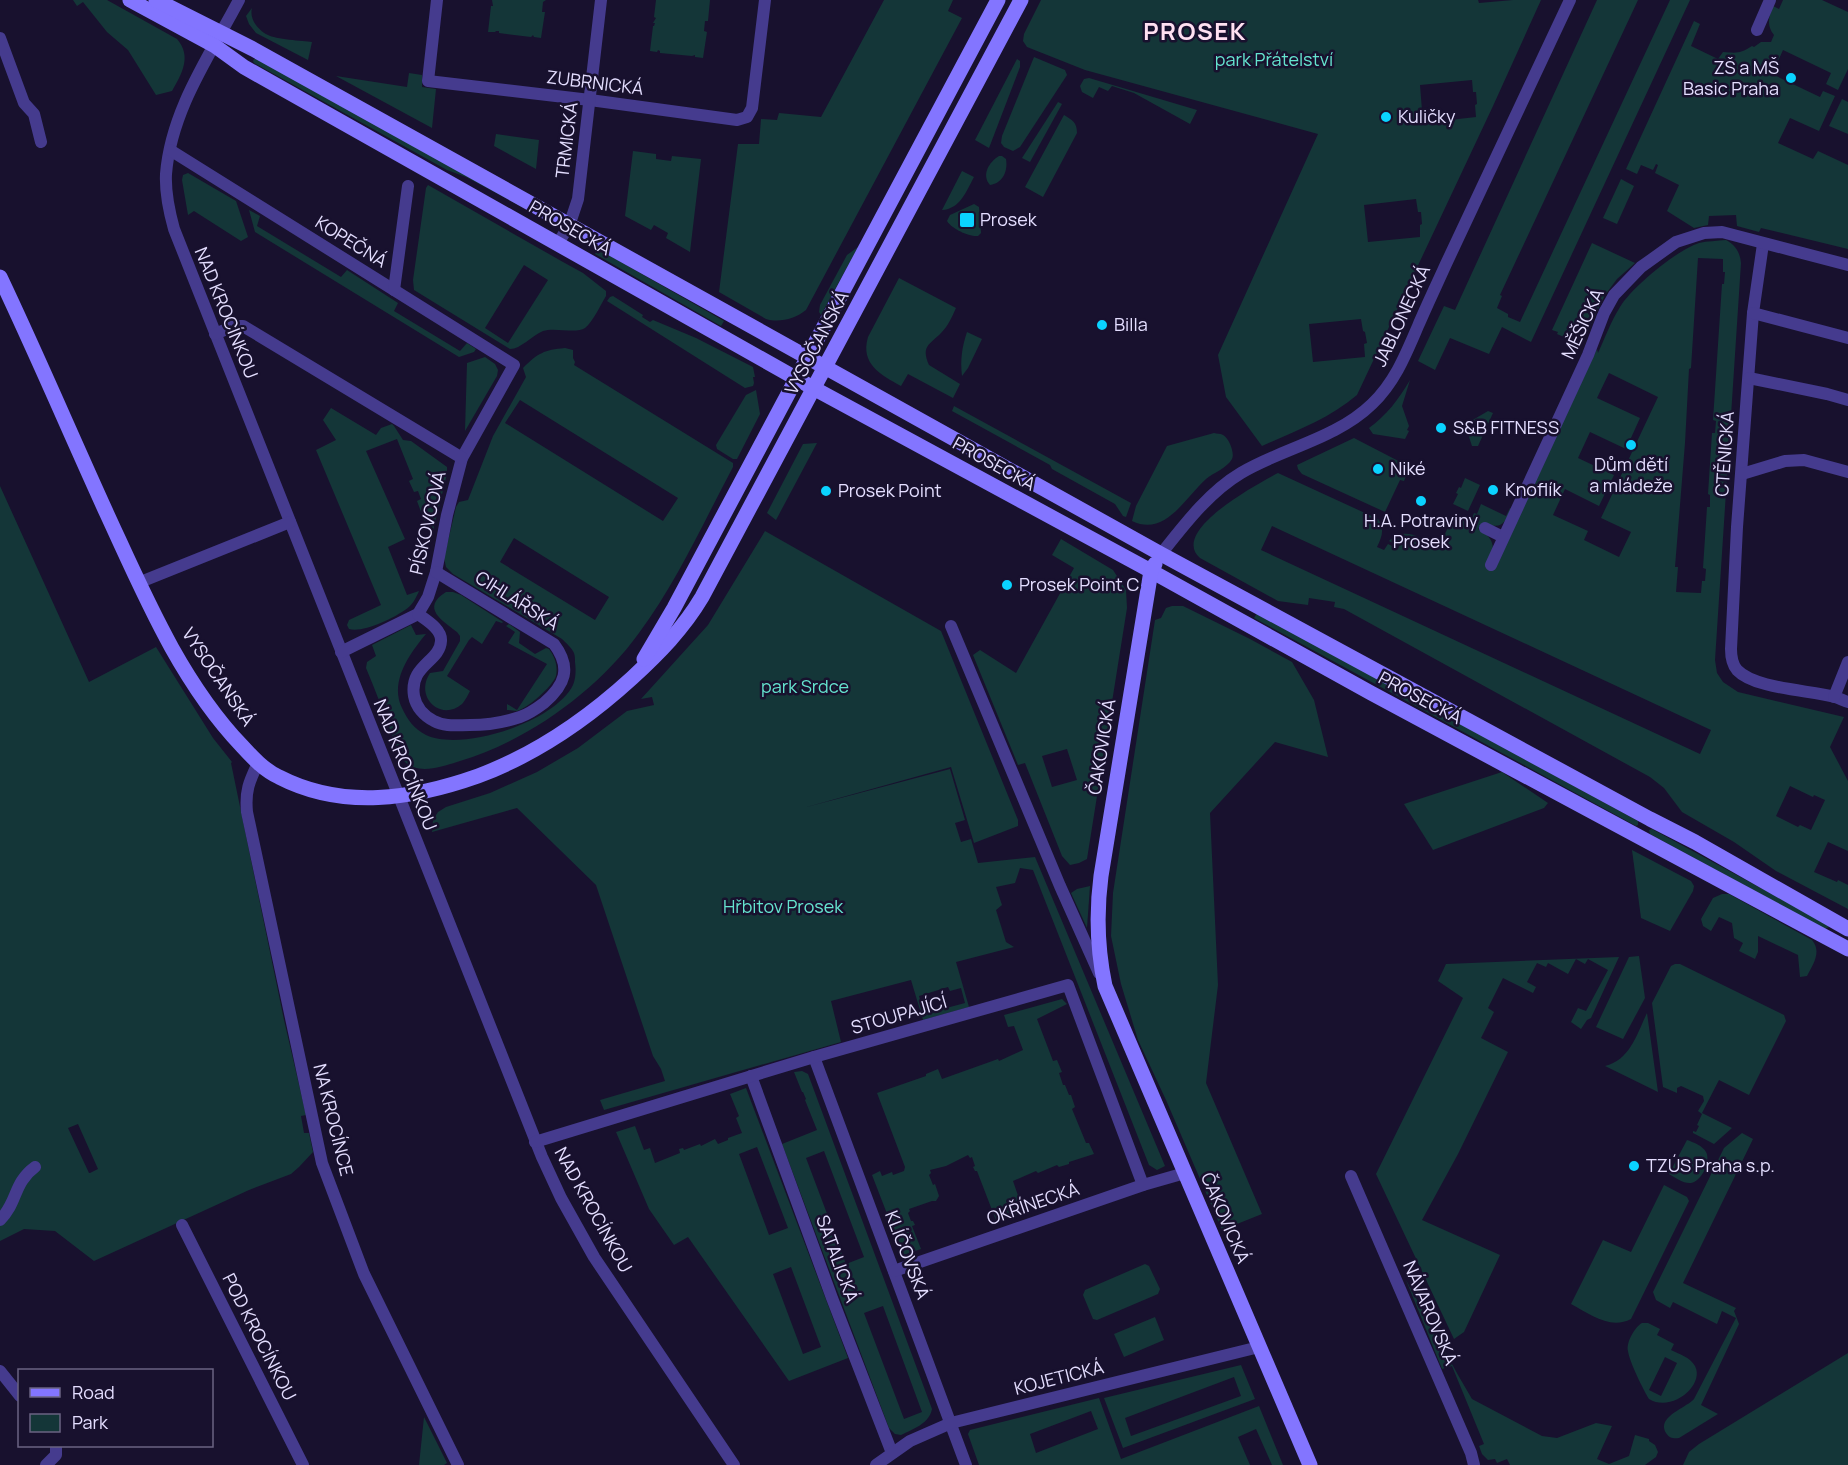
<svg xmlns="http://www.w3.org/2000/svg" width="1848" height="1465" font-family="Manrope,sans-serif">
  <style>
    .green { fill: #143638; fill-rule: evenodd }
    .lines { fill: none; stroke-linecap: round; stroke-linejoin: round }
    .street { stroke: #453b8e; stroke-width: 12 }
    .secondary { stroke: #8375ff; stroke-width: 15 }
    .poi-dot { fill: #0ad3ff; stroke: #18112e; stroke-width: 2 }
    .labels { text-anchor: middle; stroke-width: 5; stroke-linejoin: round; paint-order: stroke }
    .park-label { font-size: 18px; fill: #65e4cf; stroke: #18112e }
    .poi-label { font-size: 18px; fill: #e4deff; stroke: #18112e; text-anchor: start }
    .street-label { font-size: 18px; fill: #e4deff; stroke: #18112e }
    .district-label { font-size: 24px; font-weight: bold; letter-spacing: 1.5px; fill: #ffe0f1; stroke: #18112e }
  </style>
  <rect width="100%" height="100%" fill="#18112e"/>
  <g class="green">
    <path d="M73 0H107L177 39C192 56 182 74 172 91L156 95 128 50 107 32 83 2 77 6Z"/>
    <path d="M492 0H546L543 2 542 12H545L541 38 534 37 533 35 531 37 499 33V31H496L495 32H488L491 6H493Z"/>
    <path d="M656 0H710L708 21H705L704 31 707 32 703 58 695 57V55L692 56 660 53V51L658 50 657 52 650 51 653 26H654L655 23H653L656 18 654 17Z"/>
    <path d="M884 0H953L948 11 962 18 806 310C795 319 779 323 766 319L719 292 738 144H759L761 119 777 120 779 113 821 117Z"/>
    <path d="M1041 0H1478L1479 3 1513 0H1541L1493 106 1357 395C1329 419 1295 431 1262 446L1226 397 1218 355 1318 134 1085 70 1027 47 1023 41 1024 34ZM1472 80 1473 92H1476L1477 104 1475 105 1476 117 1423 123 1420 85ZM1416 199 1418 212H1421L1422 224 1420 225V237L1368 242 1364 205ZM1361 319 1363 331 1365 332 1367 343 1364 344 1365 357 1313 362 1309 324Z"/>
    <path d="M1597 0H1638L1500 295 1502 296 1497 308 1508 314V317L1520 322 1670 0H1690L1531 342 1502 327 1489 354 1450 338 1435 370 1418 361 1444 306 1455 310Z"/>
    <path d="M1783 0H1822L1848 12V69L1838 90 1826 84 1831 73 1783 50 1772 74 1820 97 1823 91 1835 96 1819 131 1790 118 1778 143 1813 159 1818 151 1848 165V249L1761 228 1759 232 1737 226 1736 215 1709 216 1708 225 1694 228 1667 211 1679 185 1655 173 1658 165 1656 164 1653 170 1641 165 1637 174 1626 169 1694 21 1700 24 1691 46 1718 59 1723 52C1736 53 1740 54 1752 46L1754 47 1761 42H1771L1774 35C1766 25 1769 17 1773 6L1779 9Z"/>
    <path d="M252 8C249 19 258 30 268 35 275 39 303 41 312 42L308 60 256 33 249 24 246 16Z"/>
    <path d="M1034 57 1065 70 1067 75 1020 147 1013 151 1004 147 1001 143 1002 136Z"/>
    <path d="M254 59H257L541 217 466 177 447 170 254 63 253 61Z"/>
    <path d="M1017 59 1020 61V67L989 148 975 140Z"/>
    <path d="M409 73 422 75V87L436 89 432 128 336 76 407 87Z"/>
    <path d="M1089 78 1197 110 1190 124 1134 93 1112 86 1108 91 1099 87 1093 98 1082 92 1080 86 1084 79Z"/>
    <path d="M1842 99 1848 102V134L1829 126Z"/>
    <path d="M1058 102 1062 104 1030 162 1022 158Z"/>
    <path d="M1064 115C1072 120 1077 122 1077 133L1043 197 1025 187Z"/>
    <path d="M496 134 539 140 536 169 494 146Z"/>
    <path d="M633 151 656 154V159L671 161 672 156 701 159 690 252 666 238 668 233 654 225 651 230 625 216Z"/>
    <path d="M999 156H1002L1006 159C1008 171 1003 183 990 185 981 175 989 162 999 156Z"/>
    <path d="M962 171 974 177C966 192 960 209 942 210Z"/>
    <path d="M188 173 236 201 248 237 241 241 194 211 188 215 182 180 183 175Z"/>
    <path d="M1621 179 1634 186 1617 224 1603 218Z"/>
    <path d="M428 185 563 262 583 273 606 291V296C601 304 593 322 585 328 576 334 555 327 543 331 531 336 521 349 510 349L414 290 413 280 426 188ZM524 265 548 280 508 343 485 328Z"/>
    <path d="M974 204 979 207 981 233 978 236C969 237 952 229 947 221L950 215Z"/>
    <path d="M249 210 260 216 257 226 341 277 347 270 398 303 394 311 460 351 467 343 476 349 474 352 459 357 255 232Z"/>
    <path d="M1726 240C1736 245 1740 253 1741 263L1715 660 1717 673 1723 682 1738 692 1844 717 1830 747 1848 781V851L1828 842 1814 872 1837 882 1838 880 1848 885V909L1776 871 1734 842 1682 812 1664 788 1650 777 1344 609 1334 607 1335 602 1309 598 1308 605 1278 601 1200 558C1169 531 1259 483 1278 473L1378 519C1385 529 1382 537 1377 547L1384 550 1388 544 1398 549 1401 542 1397 540 1395 544 1389 541C1404 525 1423 539 1439 547L1455 512 1471 520 1474 513 1477 514 1481 504 1506 516 1510 508 1513 509C1502 526 1502 529 1482 523L1478 529C1487 535 1493 538 1493 550L1566 415 1597 349 1598 353C1605 338 1611 321 1620 307 1632 287 1677 250 1699 243 1707 241 1717 241 1726 240ZM1698 258 1723 259V272H1725L1724 284H1722L1713 420 1716 421 1715 433H1712L1708 494 1710 495V507H1707L1703 568 1706 569 1705 581H1702L1701 593 1676 592 1678 567H1675L1685 443 1689 369 1691 368ZM1609 373 1658 397 1601 518 1631 532 1619 557 1584 540 1588 531 1553 515 1565 489 1599 506 1614 475 1578 458 1590 432 1626 449 1640 418 1597 398ZM1272 526 1711 730 1700 754 1261 550ZM1790 786 1813 797 1814 795 1825 800 1811 830 1800 825 1798 827 1776 816Z"/>
    <path d="M1592 243 1635 263 1617 279 1605 295 1583 341 1575 342 1557 334 1558 332 1552 330Z"/>
    <path d="M858 247 821 315 819 312 820 305 847 255Z"/>
    <path d="M598 249 724 321 721 326 595 254Z"/>
    <path d="M899 278 956 308C952 317 948 326 941 333 929 345 921 346 929 365L960 384 953 398 908 374 901 386C881 375 860 364 868 337Z"/>
    <path d="M613 296 643 315 642 317 650 322 653 320 696 338 753 367 755 377H753L754 383 753 386 745 388 607 301 610 297Z"/>
    <path d="M967 332 982 339 968 368 962 376C960 360 962 347 967 332Z"/>
    <path d="M565 348 573 350V358L575 362 574 365 733 463V467C703 523 677 582 639 633 598 690 528 741 460 761 444 766 418 776 404 761 397 754 394 741 391 732 383 711 375 689 366 668L367 662 376 656 372 645 411 625 416 635 426 634C410 653 389 682 402 708 407 719 414 729 426 735 462 752 555 722 573 685 576 678 576 669 575 662 575 659 575 656 574 653 572 648 566 643 562 639L453 574 446 567 444 558 456 507 459 502 468 500 493 436 526 377 523 368C538 353 544 350 565 348ZM520 400 678 498 663 521 505 423ZM514 538 609 597 595 620 500 562Z"/>
    <path d="M485 357 495 364 498 370 497 376 465 431 467 363Z"/>
    <path d="M1410 380 1402 406 1409 426 1407 430 1409 431 1405 439 1373 434 1369 428C1386 416 1399 399 1410 380Z"/>
    <path d="M756 390 760 414 737 459H733L717 449 716 445 746 395Z"/>
    <path d="M954 406 1131 503 1126 517 1123 516 1115 504 1052 469 1050 465 952 411Z"/>
    <path d="M331 408 376 435 381 428 392 424 394 426 403 440 411 441 447 467V474L433 531 427 528 417 501 421 499 418 491 414 492 409 481 413 479 397 439 366 451 405 539 388 547 407 595 419 591C416 598 412 606 405 610 392 619 363 633 349 629L347 625 349 620 381 605 316 450 336 440 323 420Z"/>
    <path d="M1488 411 1493 413 1478 446H1472L1467 431 1471 421Z"/>
    <path d="M1214 433C1217 434 1220 433 1223 435 1229 438 1235 453 1232 459 1227 468 1213 473 1206 479 1184 499 1165 537 1132 521L1136 506 1167 446Z"/>
    <path d="M1354 438 1410 467 1404 481 1400 480 1385 512 1302 474 1298 469 1297 465Z"/>
    <path d="M817 443 776 520 767 513 803 444Z"/>
    <path d="M1465 478 1480 485 1468 511 1453 504 1458 494 1456 493 1459 487 1461 488Z"/>
    <path d="M0 486 89 682 156 647 213 738 232 762 231 763 284 1020 306 1115 301 1116 304 1133H309L313 1152 299 1167 291 1174 249 1190 94 1261 55 1231 24 1229 0 1241ZM78 1124 98 1169 90 1173H89L68 1128Z"/>
    <path d="M765 531 941 631 1018 820V826L974 843 951 767 803 808 950 769 965 820 955 823 961 842 971 839 978 863 1035 857 1165 1166 1157 1170 1149 1165 1033 870 1020 868 1015 883 996 887 1002 905 996 910 1006 942 1014 947 956 962 969 1007 923 1020 911 980 831 1001 841 1042 604 1110 600 1100 665 1081 661 1069 653 1056 596 885 517 808 432 832 433 820 438 812 446 807 490 793 537 772 578 748 627 711 654 705 652 697 641 699 708 625ZM948 987 950 991 961 988 965 1003 924 1014 919 996Z"/>
    <path d="M1061 539 1113 570 1126 590 1127 608 1087 859 1079 863 1070 865 1062 856 1025 763 1018 765 973 655 980 650 1016 673 1074 568 1052 555ZM1067 749 1077 780 1052 787 1042 756Z"/>
    <path d="M446 592H453L461 595 503 622 502 623 496 621 482 644 472 637 469 640 447 676 470 691C468 695 465 701 462 704 441 722 414 697 430 673L443 671 460 641V636L457 632C443 621 420 608 446 592Z"/>
    <path d="M1172 606H1183L1250 639 1292 662 1314 700 1328 757 1275 742 1210 813 1218 985 1206 1083 1262 1214 1222 1230 1166 1100 1138 1040 1121 984 1111 936 1113 893 1155 620 1161 618 1166 608Z"/>
    <path d="M1257 613 1638 821V825L1636 826 1254 618Z"/>
    <path d="M509 624 520 632 519 643 535 654 546 648 549 649C555 657 558 666 556 676 552 687 528 708 517 711 513 711 511 710 507 710V704L517 710 547 664 508 643 515 632 506 626Z"/>
    <path d="M1502 772 1548 803 1544 808 1433 850 1404 804Z"/>
    <path d="M1652 829 1827 924 1829 927 1825 929 1650 834 1649 830Z"/>
    <path d="M1632 850 1691 881 1694 886 1693 891 1670 931 1641 918Z"/>
    <path d="M1090 886 1087 928 1071 893 1077 889Z"/>
    <path d="M1722 894H1729L1812 940C1822 952 1813 964 1807 976L1800 977 1798 955 1758 936V952L1755 959 1739 951 1743 943 1734 938 1732 923 1719 917 1711 931 1703 926 1701 919 1713 898Z"/>
    <path d="M1639 956 1645 998 1623 1039 1596 1027 1629 957Z"/>
    <path d="M1619 957 1591 1018 1587 1020 1581 1029 1571 1022 1578 1008 1586 1011 1608 970 1588 959 1585 964 1576 959 1568 974 1548 963 1546 967 1537 963 1527 982 1536 987 1533 993 1503 978 1488 1008 1494 1012 1481 1038 1508 1052 1458 1154 1422 1220 1500 1255 1464 1332 1454 1339 1376 1174 1463 998 1438 981 1446 964Z"/>
    <path d="M1675 964H1680L1784 1015 1786 1021 1749 1095 1719 1080 1702 1113 1732 1128 1714 1144 1693 1133V1131L1696 1132 1699 1126 1697 1125 1702 1114 1698 1111 1704 1101 1703 1096 1681 1086 1677 1088V1093L1663 1087 1652 1003 1671 966Z"/>
    <path d="M1062 999 1067 1004 1037 1019 1053 1061 1057 1060 1062 1072 1059 1073 1063 1085H1065L1069 1095H1071L1075 1107 1072 1109 1086 1143H1089L1094 1154 1069 1162V1164L1059 1167 1057 1165 1038 1173 1036 1171 1013 1181 1022 1207 1027 1205 1029 1210 997 1223 977 1171H975L973 1167 975 1166 972 1157 970 1158 968 1155 946 1166 930 1170 931 1173 929 1175 933 1185 935 1184 939 1196 936 1201H932L909 1209 910 1211 908 1213 911 1221H913L915 1225 912 1226 921 1249 903 1255 872 1175 880 1171 882 1176 892 1172 893 1175 904 1171 905 1167 877 1093 926 1076V1074L938 1069 942 1079 998 1059 999 1061 1023 1050 1014 1026 1008 1027 1004 1015Z"/>
    <path d="M1647 1013 1658 1092 1605 1066C1630 1060 1637 1034 1647 1013Z"/>
    <path d="M802 1071 808 1074 932 1409C929 1424 913 1429 901 1435L895 1434 889 1428 782 1144 817 1130 805 1100 806 1099 803 1092H802L794 1072ZM824 1151 864 1257 846 1264 806 1158ZM883 1306 922 1412 904 1419 864 1313Z"/>
    <path d="M746 1088 848 1358 789 1381 688 1237 674 1245 649 1209 616 1132 635 1126 644 1150 650 1148 655 1163 680 1153 679 1149 683 1148 684 1150 700 1144 701 1146 715 1139 718 1144 728 1140V1138L742 1133 736 1118 739 1116 730 1094ZM757 1147 788 1228 769 1235 739 1154ZM791 1267 821 1347 803 1354 773 1274Z"/>
    <path d="M1742 1133 1753 1139 1683 1283 1736 1308 1734 1311 1739 1324 1701 1405 1718 1414 1679 1438C1674 1439 1669 1438 1666 1433 1656 1417 1686 1408 1694 1399L1736 1318 1722 1311 1717 1324 1673 1302 1670 1308 1656 1300 1653 1292 1724 1148Z"/>
    <path d="M1687 1140C1693 1142 1703 1146 1706 1152 1711 1161 1702 1181 1691 1183 1684 1184 1676 1178 1669 1174Z"/>
    <path d="M1664 1185 1687 1197 1689 1201 1631 1319C1610 1330 1590 1314 1571 1304L1603 1240 1631 1252Z"/>
    <path d="M1145 1264 1149 1266 1160 1289 1158 1294 1097 1320 1093 1319 1083 1295 1085 1290Z"/>
    <path d="M1406 1280 1458 1375 1472 1399 1542 1436 1557 1438 1596 1423 1612 1426 1597 1459 1609 1464 1629 1456 1635 1435 1649 1439V1441L1655 1445 1658 1452 1656 1457 1645 1465H1510L1507 1459 1497 1463 1495 1459 1488 1460 1482 1454 1479 1446 1484 1444 1452 1366 1442 1369Z"/>
    <path d="M1155 1317 1164 1340 1124 1357 1114 1334Z"/>
    <path d="M1642 1323H1648L1660 1329 1657 1335 1674 1344 1671 1350C1679 1354 1690 1357 1695 1366 1705 1385 1672 1413 1649 1399 1644 1391 1629 1361 1628 1351 1626 1342 1635 1327 1642 1323ZM1665 1357 1677 1363 1661 1396 1649 1390Z"/>
    <path d="M1848 1353V1465H1683L1689 1452 1699 1444Z"/>
    <path d="M1241 1365 1255 1399 1123 1448 1104 1398ZM1234 1377 1241 1396 1131 1436 1125 1418Z"/>
    <path d="M1099 1398 1121 1459 1259 1406 1283 1465H1272L1256 1429 1238 1437 1250 1465H979L968 1434 970 1430ZM1091 1411 1098 1429 1036 1453 1030 1434Z"/>
    <path d="M424 1417 447 1463 444 1465H419Z"/>
  </g>
  <g class="lines">
    <g class="street">
      <path d="M239 0C210 55 171 110 166 174 165 193 169 211 174 229L542 1157 561 1198 594 1257 734 1465"/>
      <path d="M437 0 428 81 590 100 737 120 747 117 752 108 765 0"/>
      <path d="M1757 30 1770 0"/>
      <path d="M0 38 24 103 34 114 41 142"/>
      <path d="M170 150 514 365 462 458 447 515 436 572 428 597 418 614 341 652"/>
      <path d="M558 243 569 226 578 199 601 0"/>
      <path d="M1763 244 1753 313 1737 527 1731 649C1731 656 1732 664 1737 670 1755 689 1809 690 1835 697 1839 698 1844 701 1848 702"/>
      <path d="M394 290 408 186"/>
      <path d="M1753 313 1848 338"/>
      <path d="M215 334 234 326H243L462 458"/>
      <path d="M1749 378 1827 394 1848 400"/>
      <path d="M1742 474 1785 461 1804 460 1848 472"/>
      <path d="M1485 528 1503 537"/>
      <path d="M1161 554C1184 525 1209 492 1241 473 1283 448 1336 439 1372 404 1395 382 1406 354 1418 326 1427 305 1437 284 1446 264 1487 176 1529 88 1570 0"/>
      <path d="M1491 565 1588 355 1604 313 1614 295 1641 267 1676 242 1704 233 1722 232 1848 265"/>
      <path d="M138 583 290 522"/>
      <path d="M418 614C426 620 442 629 441 641 440 662 409 665 414 696 416 707 424 716 434 721 445 727 457 725 470 725 486 725 505 722 520 717 529 714 536 709 544 703 565 685 572 668 554 644L436 572"/>
      <path d="M951 626 1060 886 1099 973"/>
      <path d="M1834 697 1848 662"/>
      <path d="M258 763C249 782 245 791 247 812L322 1163 364 1274 458 1465"/>
      <path d="M814 1057 966 1465"/>
      <path d="M751 1076 832 1298 892 1453"/>
      <path d="M535 1142 814 1057 1068 985 1143 1185"/>
      <path d="M1351 1176 1471 1453 1474 1465"/>
      <path d="M0 1220C18 1202 13 1183 35 1167"/>
      <path d="M182 1225 303 1465"/>
      <path d="M894 1271 1143 1185 1185 1173"/>
      <path d="M0 1371 20 1396"/>
      <path d="M46 1465 56 1455V1446"/>
      <path d="M876 1465 910 1441 951 1423 1259 1347"/>
    </g>
    <g class="secondary">
      <path d="M130 0 215 46 244 67 815 389 1151 571 1371 693 1848 949"/>
      <path d="M156 0 253 49 1161 554 1650 819 1695 842 1848 929"/>
      <path d="M0 277C37 355 71 435 107 514 144 594 180 681 242 746 253 758 264 770 279 777 343 810 413 799 478 776 537 754 586 720 632 678 659 653 683 629 702 597L1021 0"/>
      <path d="M1155 564 1151 571 1101 876C1096 914 1097 948 1105 986L1310 1465"/>
      <path d="M644 659 674 608 998 0"/>
    </g>
  </g>
  <g class="poi-dot">
    <circle cx="1791" cy="78" r="6"/>
    <circle cx="1386" cy="117" r="6"/>
    <rect x="959" y="212" width="16" height="16" rx="3"/>
    <circle cx="1102" cy="325" r="6"/>
    <circle cx="1441" cy="428" r="6"/>
    <circle cx="1631" cy="445" r="6"/>
    <circle cx="1378" cy="469" r="6"/>
    <circle cx="1493" cy="490" r="6"/>
    <circle cx="826" cy="491" r="6"/>
    <circle cx="1421" cy="501" r="6"/>
    <circle cx="1007" cy="585" r="6"/>
    <circle cx="1634" cy="1166" r="6"/>
  </g>
  <g class="labels">
    <g class="park-label">
      <text x="1274" y="66">park Přátelství</text>
      <text x="805" y="693">park Srdce</text>
      <text x="783" y="913">Hřbitov Prosek</text>
    </g>
    <g class="poi-label">
      <text x="1779" y="74" text-anchor="end">ZŠ a MŠ<tspan x="1779" dy="21">Basic Praha</tspan></text>
      <text x="1398" y="123">Kuličky</text>
      <text x="980" y="226">Prosek</text>
      <text x="1114" y="331">Billa</text>
      <text x="1453" y="434">S&amp;B FITNESS</text>
      <text x="1631" y="471" text-anchor="middle">Dům dětí<tspan x="1631" dy="21">a mládeže</tspan></text>
      <text x="1390" y="475">Niké</text>
      <text x="1505" y="496">Knoflík</text>
      <text x="838" y="497">Prosek Point</text>
      <text x="1421" y="527" text-anchor="middle">H.A. Potraviny<tspan x="1421" dy="21">Prosek</tspan></text>
      <text x="1019" y="591">Prosek Point C</text>
      <text x="1646" y="1172">TZÚS Praha s.p.</text>
    </g>
    <g class="street-label">
      <text transform="translate(595 83) rotate(7)" y="6">ZUBRNICKÁ</text>
      <text transform="translate(567 140) rotate(-83)" y="6">TRMICKÁ</text>
      <text transform="translate(570 228) rotate(30)" y="6">PROSECKÁ</text>
      <text transform="translate(351 242) rotate(32)" y="6">KOPEČNÁ</text>
      <text transform="translate(226 313) rotate(68)" y="6">NAD KROCÍNKOU</text>
      <text transform="translate(1402 316) rotate(-65)" y="6">JABLONECKÁ</text>
      <text transform="translate(1583 324) rotate(-65)" y="6">MĚŠICKÁ</text>
      <text transform="translate(817 343) rotate(-62)" y="6">VYSOČANSKÁ</text>
      <text transform="translate(1725 454) rotate(-86)" y="6">CTĚNICKÁ</text>
      <text transform="translate(994 464) rotate(29)" y="6">PROSECKÁ</text>
      <text transform="translate(428 523) rotate(-77)" y="6">PÍSKOVCOVÁ</text>
      <text transform="translate(517 601) rotate(32)" y="6">CIHLÁŘSKÁ</text>
      <text transform="translate(218 677) rotate(56)" y="6">VYSOČANSKÁ</text>
      <text transform="translate(1420 698) rotate(28)" y="6">PROSECKÁ</text>
      <text transform="translate(1102 747) rotate(-81)" y="6">ČAKOVICKÁ</text>
      <text transform="translate(405 765) rotate(68)" y="6">NAD KROCÍNKOU</text>
      <text transform="translate(899 1015) rotate(-16)" y="6">STOUPAJÍCÍ</text>
      <text transform="translate(333 1120) rotate(76)" y="6">NA KROCÍNCE</text>
      <text transform="translate(1033 1204) rotate(-19)" y="6">OKŘÍNECKÁ</text>
      <text transform="translate(593 1210) rotate(61)" y="6">NAD KROCÍNKOU</text>
      <text transform="translate(1225 1218) rotate(67)" y="6">ČAKOVICKÁ</text>
      <text transform="translate(907 1255) rotate(69)" y="6">KLÍČOVSKÁ</text>
      <text transform="translate(837 1259) rotate(70)" y="6">SATALICKÁ</text>
      <text transform="translate(1430 1313) rotate(67)" y="6">NÁVAROVSKÁ</text>
      <text transform="translate(259 1337) rotate(63)" y="6">POD KROCÍNKOU</text>
      <text transform="translate(1059 1378) rotate(-14)" y="6">KOJETICKÁ</text>
    </g>
    <g class="district-label">
      <text x="1195" y="40">PROSEK</text>
    </g>
  </g>
  <rect x="18" y="1369" width="195" height="78" fill="#18112e" stroke="#6a6382" stroke-width="1.5"/>
  <rect x="30" y="1388" width="30" height="9" fill="#8375ff" stroke="#6a6382" stroke-width="1.5"/>
  <text x="72" y="1399" font-size="18" fill="#e4deff">Road</text>
  <rect x="30" y="1414" width="30" height="18" fill="#143638" stroke="#6a6382" stroke-width="1.5"/>
  <text x="72" y="1429" font-size="18" fill="#e4deff">Park</text>
</svg>
